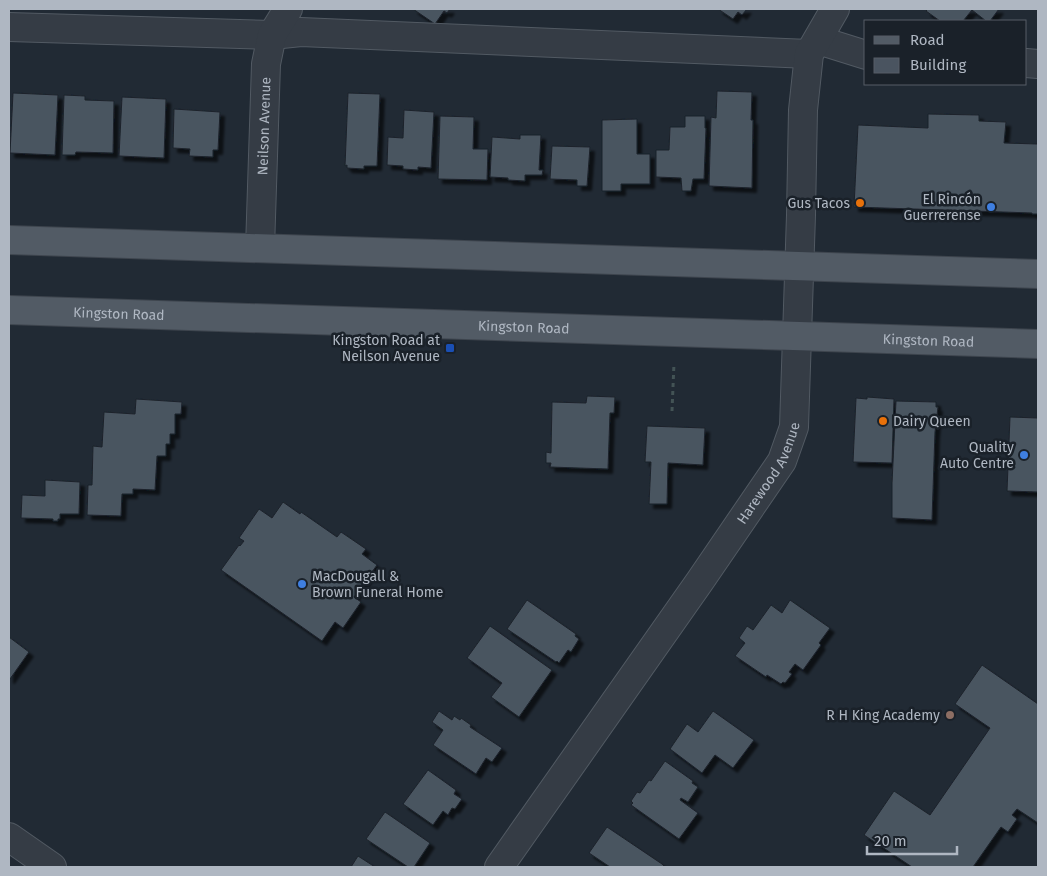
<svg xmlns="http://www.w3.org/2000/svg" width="1047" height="876" font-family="'Fira Sans',sans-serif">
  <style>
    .building { fill: #4a5460; stroke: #1c232b; filter: url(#shadow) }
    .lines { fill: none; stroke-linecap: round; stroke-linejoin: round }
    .minor-casing { stroke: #525a63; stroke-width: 30 }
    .major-casing { stroke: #3e454e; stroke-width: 30 }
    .path { stroke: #435355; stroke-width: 3; stroke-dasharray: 4 4; stroke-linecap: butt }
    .minor { stroke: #353c45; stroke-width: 28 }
    .major { stroke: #525b65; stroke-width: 28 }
    .food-dot { fill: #e8710a; stroke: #1a2129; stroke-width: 2 }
    .shop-dot { fill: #3f7fe0; stroke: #1a2129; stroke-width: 2 }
    .transit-dot { fill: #1a4fb4; stroke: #1a2129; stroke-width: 2 }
    .education-dot { fill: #8d6e63; stroke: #1a2129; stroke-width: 2 }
    .labels { text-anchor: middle; stroke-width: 5; stroke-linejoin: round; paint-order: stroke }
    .street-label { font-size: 14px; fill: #afb7c2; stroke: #1a2129 }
    .poi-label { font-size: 14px; fill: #afb7c2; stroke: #1a2129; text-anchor: end }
  </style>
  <defs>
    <filter id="shadow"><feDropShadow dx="4.5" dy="4.5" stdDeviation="1" flood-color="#0009"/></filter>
  </defs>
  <rect width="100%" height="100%" fill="#212a34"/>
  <g class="building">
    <path d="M413 9H450L447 13 444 11 435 24Z"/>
    <path d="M718 9H747L742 15 738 12 733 19Z"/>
    <path d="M928 9H999L990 21H986L972 10 963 21H940L926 11Z"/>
    <path d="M717 91 752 92 751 120H753L752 188 709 186 711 117 716 118Z"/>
    <path d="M13 93 58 95 55 155 10 153Z"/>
    <path d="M348 93 380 94 377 166H364V169L347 168V165L345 166Z"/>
    <path d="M64 95 85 96V100L114 101 113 153 76 152 75 155H62Z"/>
    <path d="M122 97 166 99 164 158 119 156Z"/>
    <path d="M174 109 220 112 218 150H213V157L189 156 190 149 173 148Z"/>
    <path d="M404 110 434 112 431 168 418 167V170L403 169V166L387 165 388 137 403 138Z"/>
    <path d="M928 114 979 115V121L1006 122 1004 143 1038 144V214H1032V213L854 207 858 125 928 128Z"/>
    <path d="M440 116 474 117 473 149H488L487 180 438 179Z"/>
    <path d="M685 116H705V128H706L704 179H693L691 191H682L681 178 656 177V150H669L670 127H685Z"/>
    <path d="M637 119V154H650V184H621V191H602V120Z"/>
    <path d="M520 135H541L539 170H543L542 175H525V181L508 180V178L490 177 492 137 520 139Z"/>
    <path d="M552 146 590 147 587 186H577V180L550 179Z"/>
    <path d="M587 396 615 397 614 413H610L608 469 550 467 551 463H546V452L551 453 552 402 586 403Z"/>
    <path d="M867 397 894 399 892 463 853 462 856 398 867 399Z"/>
    <path d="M136 399 182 402 181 414H175V434H170V444H166V456H157L155 490 133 489V494H122L121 516 87 515 88 485H92L93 446 102 447 104 412 135 414Z"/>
    <path d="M896 401 936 402V407H938L935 432 932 520 892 518V483Z"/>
    <path d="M1010 417 1038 418V492L1007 491Z"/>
    <path d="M647 426 705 428 703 465 668 463 667 504H649L651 462H645Z"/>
    <path d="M45 480 80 482 79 514H60V519H58V521H53V519L21 518 22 495 45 496Z"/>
    <path d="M283 502 300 514 301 512 337 537 341 532 366 549 362 554 377 565 354 597 361 602 343 628 335 622 322 641 221 570 239 545 240 546 244 541 239 538 259 509 272 518Z"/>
    <path d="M527 600 576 634 575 636 579 639 571 652 568 650 559 663 557 661 556 662 507 629Z"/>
    <path d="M790 600 830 628 819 643 821 645 803 670 795 664 789 672 792 674 785 683 783 682 781 684 767 675 766 677 735 656 745 643 739 638 747 626 753 630 771 605 782 613Z"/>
    <path d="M490 626 552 670 519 717 491 697 502 683 467 658Z"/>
    <path d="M9 637 29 652 10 679H9Z"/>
    <path d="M982 665 1038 704V823L1017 809 1012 815 1017 819 1008 832 1001 827 973 867H912L864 835 894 791 930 815 990 728 955 704Z"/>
    <path d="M439 711 452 720 454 716 460 720 461 718 471 725 470 727 502 748 492 762 486 758 476 774 433 745 443 730 432 722Z"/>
    <path d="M713 711 754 740 733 768 715 755 702 773 670 749 687 724 698 732Z"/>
    <path d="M665 761 693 781 692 783 698 787 688 802 681 798 680 800 698 813 679 839 631 805 633 803 631 801 637 792 640 793 649 780 651 781Z"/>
    <path d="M428 770 456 790 454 794 462 799 455 809 452 808 448 815 443 811 433 825 403 804Z"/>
    <path d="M385 812 430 843 414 867H408L366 839Z"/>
    <path d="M607 827 662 864 665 867H610L589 853Z"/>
    <path d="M358 856 375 867H351Z"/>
  </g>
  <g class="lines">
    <defs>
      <g id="minor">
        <path d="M9 27 272 35 301 32 809 54"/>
        <path d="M818 40 866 55"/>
        <path d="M1026 63 1038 64"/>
        <path id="s1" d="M260 248 266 64 272 35 288 9"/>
        <path d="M9 837 52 867"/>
        <path id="s2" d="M499 867 700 581 782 461 794 427 801 215 803 110 809 54 835 9"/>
      </g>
      <g id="major">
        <path d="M9 240 1038 274"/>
        <path id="s3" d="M9 310 1038 344"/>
      </g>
    </defs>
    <use href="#minor" class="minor-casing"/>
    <use href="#major" class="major-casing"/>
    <path class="path" d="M672 411 674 363"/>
    <use href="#minor" class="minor"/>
    <use href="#major" class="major"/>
  </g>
  <g class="food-dot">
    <circle cx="860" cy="203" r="5"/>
    <circle cx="883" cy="421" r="5"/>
  </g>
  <g class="shop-dot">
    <circle cx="991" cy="207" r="5"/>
    <circle cx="1024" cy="455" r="5"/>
    <circle cx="302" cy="584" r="5"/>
  </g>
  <rect class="transit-dot" x="445" y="343" width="10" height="10" rx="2.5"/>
  <circle class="education-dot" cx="950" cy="715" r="5"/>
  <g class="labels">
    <g class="street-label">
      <text dy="5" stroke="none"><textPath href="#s1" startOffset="122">Neilson Avenue</textPath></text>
      <text dy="5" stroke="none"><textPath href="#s3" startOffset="110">Kingston Road</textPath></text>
      <text dy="5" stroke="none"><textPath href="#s3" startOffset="515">Kingston Road</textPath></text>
      <text dy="5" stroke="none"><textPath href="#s3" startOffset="920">Kingston Road</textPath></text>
      <text dy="5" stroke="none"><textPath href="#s2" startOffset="478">Harewood Avenue</textPath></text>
    </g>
    <g class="poi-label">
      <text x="981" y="204">El Rincón<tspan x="981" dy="16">Guerrerense</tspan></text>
      <text x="850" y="208">Gus Tacos</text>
      <text x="440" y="345">Kingston Road at<tspan x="440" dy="16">Neilson Avenue</tspan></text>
      <text x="893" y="426" text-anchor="start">Dairy Queen</text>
      <text x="1014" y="452">Quality<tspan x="1014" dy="16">Auto Centre</tspan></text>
      <text x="312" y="581" text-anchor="start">MacDougall &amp;<tspan x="312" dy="16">Brown Funeral Home</tspan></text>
      <text x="940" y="720">R H King Academy</text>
    </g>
  </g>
  <rect width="1047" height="876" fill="none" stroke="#afb7c2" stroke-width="20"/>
  <rect x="864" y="20" width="162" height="65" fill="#1a2129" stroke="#565d66"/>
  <rect x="874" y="36" width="25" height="8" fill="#525b65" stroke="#565d66"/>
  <text x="910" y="45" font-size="15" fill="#afb7c2">Road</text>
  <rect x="874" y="58" width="25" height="15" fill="#4a5460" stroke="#565d66"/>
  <text x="910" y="70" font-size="15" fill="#afb7c2">Building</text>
  <path d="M867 846v8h90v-8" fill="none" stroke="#afb7c2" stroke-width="2.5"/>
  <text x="874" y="846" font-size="15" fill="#afb7c2" stroke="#1a2129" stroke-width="4" paint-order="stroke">20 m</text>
</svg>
